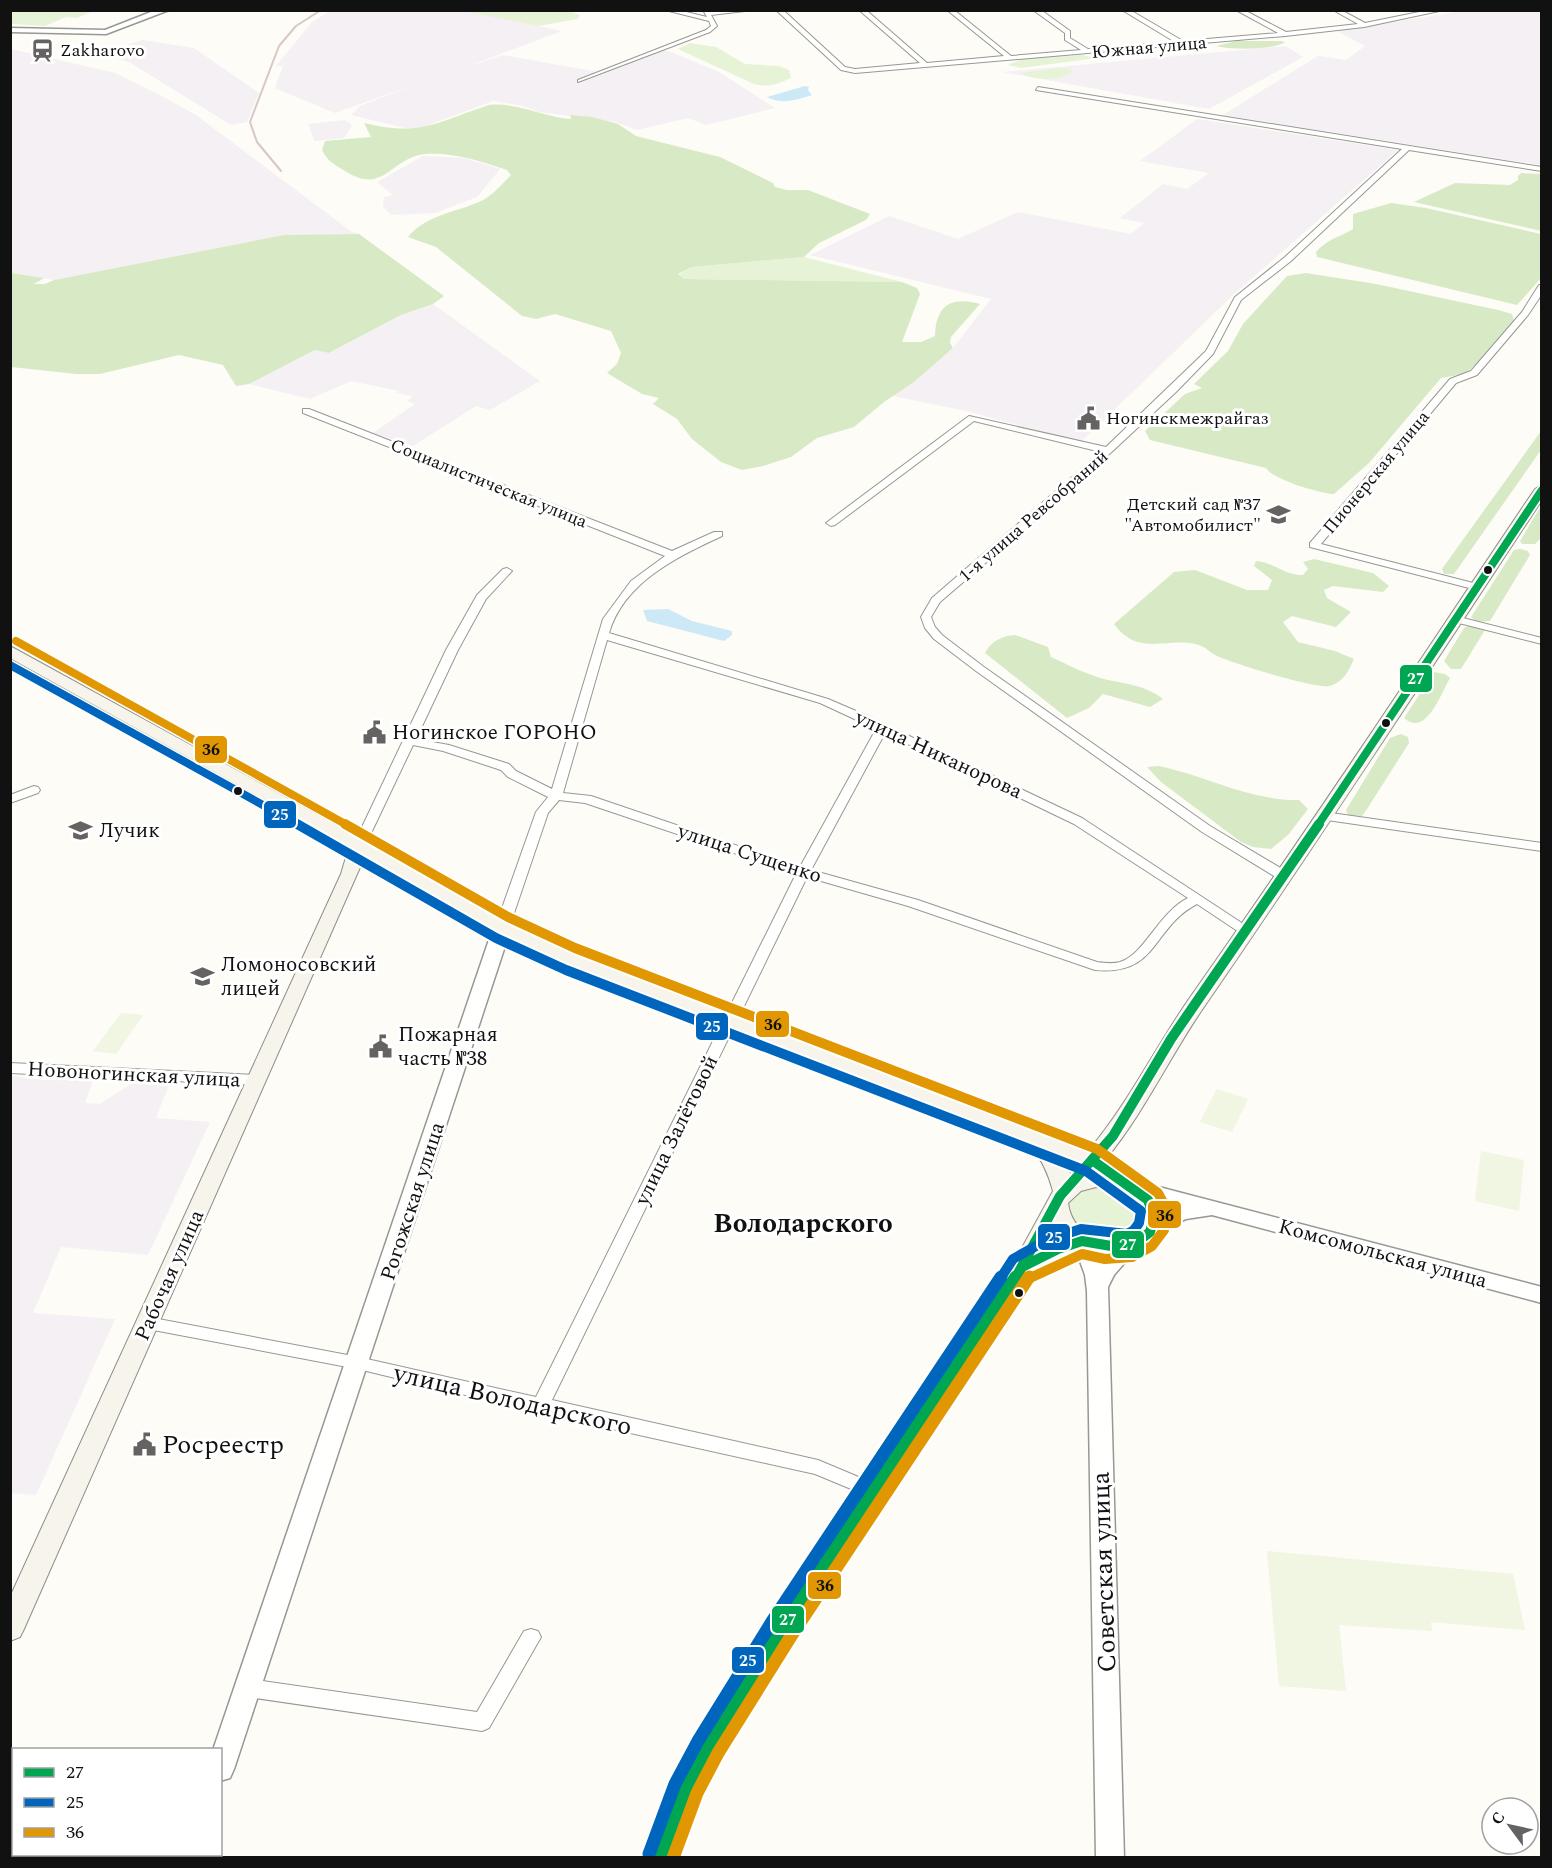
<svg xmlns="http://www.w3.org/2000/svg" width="1552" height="1868" font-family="Spectral,serif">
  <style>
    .industrial { fill: #f5f0f3 }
    .green { fill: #e7f3d7 }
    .forest { fill: #d8eac5 }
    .pitch { fill: #f0f6e1 }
    .water { fill: #cde8f7 }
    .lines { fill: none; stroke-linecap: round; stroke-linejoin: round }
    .minor-casing { stroke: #979795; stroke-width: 2 }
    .tertiary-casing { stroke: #979795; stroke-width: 3 }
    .secondary-casing { stroke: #8e8d8b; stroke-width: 2 }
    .minor { fill: #fffffe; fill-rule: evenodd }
    .tertiary { fill: #fffffe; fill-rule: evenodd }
    .secondary { fill: #f6f4eb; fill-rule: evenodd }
    .rail { stroke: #d9c6c7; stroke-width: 2 }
    .bus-1-far2-casing { stroke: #fff; stroke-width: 11 }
    .bus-1-far1-casing { stroke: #fff; stroke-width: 14 }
    .bus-1-casing { stroke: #fff; stroke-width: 17 }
    .bus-2-far2-casing { stroke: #fff; stroke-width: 11 }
    .bus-2-far1-casing { stroke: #fff; stroke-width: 14 }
    .bus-2-casing { stroke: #fff; stroke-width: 17 }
    .bus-3-far2-casing { stroke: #fff; stroke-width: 11 }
    .bus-3-far1-casing { stroke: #fff; stroke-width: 14 }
    .bus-3-casing { stroke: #fff; stroke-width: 17 }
    .bus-1-far2 { stroke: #00a651; stroke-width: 8 }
    .bus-1-far1 { stroke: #00a651; stroke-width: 10 }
    .bus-1 { stroke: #00a651; stroke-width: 13 }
    .bus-2-far2 { stroke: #0065bd; stroke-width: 8 }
    .bus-2-far1 { stroke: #0065bd; stroke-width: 10 }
    .bus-2 { stroke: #0065bd; stroke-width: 13 }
    .bus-3-far2 { stroke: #e09702; stroke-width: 8 }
    .bus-3-far1 { stroke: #e09702; stroke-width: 10 }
    .bus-3 { stroke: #e09702; stroke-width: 13 }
    .bus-dot { fill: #111; stroke: #fff; stroke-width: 2 }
    .labels { text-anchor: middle; stroke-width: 6; stroke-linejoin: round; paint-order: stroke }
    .far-street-label { font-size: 18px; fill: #111; stroke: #fff }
    .far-poi-label { font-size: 18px; fill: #111; stroke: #fff; text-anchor: start }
    .poi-label { font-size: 21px; fill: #111; stroke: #fff; text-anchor: start }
    .street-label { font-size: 21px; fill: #111; stroke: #fff }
    .near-street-label { font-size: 26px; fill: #111; stroke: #fff }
    .near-poi-label { font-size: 26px; fill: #111; stroke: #fff; text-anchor: start }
    .district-label { font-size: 27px; font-weight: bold; fill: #111; stroke: #fff }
    .line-badge { stroke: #fff; stroke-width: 2 }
    .badge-label { font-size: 16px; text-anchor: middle; font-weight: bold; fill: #fff }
    .pale-badge-label { font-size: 16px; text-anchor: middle; font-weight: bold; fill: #111 }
  </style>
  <rect width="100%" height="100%" fill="#fdfcf7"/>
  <g class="industrial">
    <path d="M462 10 562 31 463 68 503 55 598 72 656 49 671 52 719 72 775 108 706 125 688 118 637 130 615 122 539 112 523 106 493 101 418 129 405 128 351 115 360 106 413 85 335 113 275 88 283 66H276L312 22 330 11Z"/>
    <path d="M1463 11H1541V165L1223 115 1318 56 1346 60 1365 46 1337 31Z"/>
    <path d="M143 40 194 48 259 93 247 122 231 125 129 62 98 53Z"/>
    <path d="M1286 46 1303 57 1209 109 1002 72Z"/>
    <path d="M11 49 115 73 160 95 196 115 352 232 359 234 284 235 54 280 11 273Z"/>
    <path d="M1197 119 1398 150 1233 295 1081 442 966 411 893 396 914 382 953 348 991 299 810 255 889 216 958 239 1018 212 1131 234 1144 223 1120 218 1163 184 1187 189 1209 173 1140 161Z"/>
    <path d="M345 120 352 125 344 138 315 141 308 124Z"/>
    <path d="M423 156 464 158 500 169 477 197 435 213 391 215 383 206 384 197 393 195 377 182Z"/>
    <path d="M433 304 540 381 490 410 476 406 413 446 373 433 415 404 407 401 413 396 396 393 399 391 351 381 310 399 249 384 316 350 330 353 401 315Z"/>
    <path d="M11 1076 44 1080H93L85 1103 100 1104 134 1082 169 1085 156 1118 210 1122 148 1255 61 1247 33 1313 115 1319 36 1495 11 1493Z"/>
  </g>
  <g class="green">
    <path d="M10 11 11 10 93 11 77 18 66 17 45 26 11 24Z"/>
    <path d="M568 11 580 15 578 19 538 26 463 11Z"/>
    <path d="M690 43 716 47 745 64 779 66 789 70 791 78C778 84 769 88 754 84L678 49Z"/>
    <path d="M1081 55 1097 58 1021 68 1008 65 1023 59Z"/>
    <path d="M1059 68 1070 69 1072 72C1057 81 1036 81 1020 73Z"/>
    <path d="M804 257 902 282 697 279H684L678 275 692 267Z"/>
    <path d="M1097 1186C1116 1188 1136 1194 1141 1215 1134 1248 1097 1239 1075 1227L1067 1205C1073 1192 1083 1190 1097 1186Z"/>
  </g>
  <g class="forest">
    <path d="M1236 41H1281L1285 42C1274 50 1229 50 1216 46Z"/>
    <path d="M489 105C517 102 543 117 571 119L570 115 592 117 618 124 636 136 720 157 773 183 775 187 787 190H808L870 214 866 220 819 243 804 257 692 267 678 274 684 279 902 282 917 288 920 294 902 342H921L935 336C936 306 950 296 980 304L951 337 950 343 953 348 914 382 884 402 854 427 817 438 791 457 763 466 742 470 721 462 692 439 677 419 653 404 659 398 642 394 607 373 617 364 621 353 611 331 555 314 536 319 522 316 436 247 408 237C428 213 457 213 483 200 494 194 502 184 511 175L507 170C480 161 453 152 425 154 390 158 384 196 345 171 335 165 327 161 322 150L325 141 371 137 364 123C421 137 437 122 489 105Z"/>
    <path d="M1521 173 1541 174V231L1414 202 1455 183 1510 185 1518 180V176Z"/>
    <path d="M1391 203 1426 208 1541 234V278L1517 305 1317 257 1316 252C1329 238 1338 238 1353 229V214Z"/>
    <path d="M359 234 444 296 433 304 401 315 329 353 315 350 249 384 236 386 223 365 179 355 100 374H76L11 367V273L44 278 34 284H45L54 280 284 235Z"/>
    <path d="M1306 273 1376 284 1498 310 1512 314 1514 321 1493 348 1465 374 1441 378 1369 463 1334 494C1321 494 1272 479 1266 468L1150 440 1145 431 1185 394 1202 388 1194 384 1228 351 1243 324 1287 276Z"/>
    <path d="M1541 431V450L1454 574H1444L1442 569Z"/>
    <path d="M1541 506V538L1535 544H1522L1520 541Z"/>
    <path d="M1520 549 1528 551 1530 555 1490 621 1476 622 1471 617 1514 550Z"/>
    <path d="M1314 559 1373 573 1389 586 1383 592 1333 586 1324 590 1327 598 1351 612 1336 627 1292 616 1283 622 1298 642 1335 651 1354 659C1348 672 1344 681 1330 686 1318 690 1228 662 1215 655 1209 652 1206 647 1199 645 1167 636 1139 658 1114 624L1174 572 1195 570 1247 590H1268L1272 580 1254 566 1256 561C1274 562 1285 576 1303 575L1308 569 1303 562Z"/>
    <path d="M1470 625 1485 630 1461 669H1451L1444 661 1464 628Z"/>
    <path d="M1015 635 1048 647 1051 657C1068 665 1086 674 1104 679 1125 684 1146 685 1163 699L1150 707 1103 694 1089 708 1067 718 985 653C991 641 1002 636 1015 635Z"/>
    <path d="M1434 672 1445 674 1450 678C1441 693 1426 738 1404 718Z"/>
    <path d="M1401 734 1408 737 1409 743 1367 809 1362 816 1348 815 1346 810 1390 738Z"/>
    <path d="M1159 766C1206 776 1251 801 1299 800L1308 809 1288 835 1271 849 1253 847 1241 842 1161 782 1147 767Z"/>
  </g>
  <g class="pitch">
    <path d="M121 1013 143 1015 116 1054 93 1051Z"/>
    <path d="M1217 1089 1248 1099 1232 1132 1200 1122Z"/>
    <path d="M1481 1151 1524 1160 1519 1211 1475 1201Z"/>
    <path d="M1267 1551 1513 1574 1525 1630 1431 1622 1432 1631 1339 1625 1346 1691 1279 1686Z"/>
  </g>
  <g class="water">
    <path d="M805 86 809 87 808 90 812 95C797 100 781 105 767 97Z"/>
    <path d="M668 609 692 621 732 631V635L724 641 647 621 643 610Z"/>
  </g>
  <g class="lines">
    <defs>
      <g id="minor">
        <path d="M665 10H678L707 17 703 10H753L711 15 717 26 710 32 578 82V80L706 30 711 26 709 21Z"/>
        <path d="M776 10H783L845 67 855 69 920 63 859 10H866L927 63 1004 56 947 10H954L1011 56 1081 50 1065 40V33L1033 10H1041L1070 31V38L1088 49 1175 42 1122 10H1130L1183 41 1278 33 1236 10H1244L1286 32 1358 24 1333 10H1341L1365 23 1429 10H1444L1364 27 1285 36 855 73 841 70Z"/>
        <path d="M1038 87 1542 167V171L1409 150 1291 261 1241 300 1213 354 1176 392 1074 487 940 602 931 617 935 627 942 635 984 667 1210 826 1289 873 1291 876 1289 879H1279L1202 832 976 671 934 639 925 628 921 617 932 598 1101 452 974 421 835 525 831 526 826 523 969 416 1106 447 1206 351 1235 297 1285 257 1402 149 1036 90Z"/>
        <path d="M1539 285H1542V294L1528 315 1477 375 1456 383 1321 544 1481 585V589L1477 590 1310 547V543L1450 379 1471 371 1522 312Z"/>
        <path d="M303 409H309L672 551 714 532H722V536C677 557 624 582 609 633L828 699 863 714 1082 818 1254 931 1247 935 1242 934 1197 904C1151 928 1159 976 1095 970L908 906 807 877 552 1400 818 1460 880 1486 883 1491 880 1496 874 1498 868 1496 815 1474 540 1413 358 1369 148 1329 142 1327 140 1323 142 1319 148 1317 358 1357 536 1397 796 874 585 803 559 800 548 813 509 928 502 932 497 931 495 928 536 812 548 797 508 777 501 770 443 751 413 745 365 846 364 849H354L353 846 446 650 477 595 503 569 507 568 512 571 486 599 458 650 416 739 449 745 509 764 516 771 552 789 603 619 631 581 665 556 303 413ZM607 640 820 703 876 729 800 867 591 796 563 793ZM885 733 1074 824 1188 898C1158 913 1145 954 1120 962 1113 964 1104 963 1097 962L918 900 811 870Z"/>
        <path d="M1455 616 1542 638V644L1451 621 1450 619Z"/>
        <path d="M34 786 38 787 40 790 38 793 10 803V795Z"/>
        <path d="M1324 812 1542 843V851L1320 819 1318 816Z"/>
        <path d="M10 1063 258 1075 265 1080 258 1085 10 1073Z"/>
        <path d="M531 1629 538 1631 541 1637 489 1728 482 1731 248 1697 241 1694 238 1688 241 1682 248 1679 477 1712 524 1631Z"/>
      </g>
      <g id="tertiary">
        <path d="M156 10H169L106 34 10 32V28L105 30Z"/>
        <path d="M502 923 511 928 234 1769 230 1778 220 1781V1750H213L493 928Z"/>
        <path d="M1132 1180 1542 1287V1303L1212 1215 1186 1219 1153 1233 1145 1230 1142 1225 1145 1220 1177 1206 1125 1192 1122 1187 1125 1182Z"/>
        <path d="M1084 1234 1092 1237 1102 1261C1112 1250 1120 1235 1137 1240L1140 1245 1114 1275 1108 1287 1124 1858H1096L1087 1291 1085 1275 1073 1242 1076 1237Z"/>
        <path d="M178 1854H206L205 1858H177Z"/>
      </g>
      <path id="secondary" d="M1542 485V500C1430 670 1319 840 1204 1007 1170 1056 1144 1113 1106 1159 1128 1176 1163 1187 1166 1218 1160 1258 1113 1259 1082 1250L1032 1272 740 1717 702 1788 675 1858H645L680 1772 720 1699 1011 1268 1053 1191C1048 1173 1042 1160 1031 1145L563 963 495 932 365 856 24 1629 20 1637 10 1641V1597L341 874 349 847 10 658V646L342 828 509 924 577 955 1089 1150C1128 1104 1156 1046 1191 996 1309 829 1421 658 1535 489ZM1062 1157 1078 1163 1074 1169 1078 1175 1072 1177ZM1096 1187C1117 1187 1141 1194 1143 1218L1138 1230C1110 1248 1073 1239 1068 1203L1081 1191ZM1054 1229 1062 1239 1046 1245Z"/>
    </defs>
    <use href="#minor" class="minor-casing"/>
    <use href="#tertiary" class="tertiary-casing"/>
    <use href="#secondary" class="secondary-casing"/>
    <use href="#minor" class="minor"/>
    <use href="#tertiary" class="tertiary"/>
    <use href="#secondary" class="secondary"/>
    <path class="rail" d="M281 171 257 142 250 122 279 46 296 26 321 10"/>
    <defs>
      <path id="bus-1-far2" d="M1318 825 1542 490"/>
      <g id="bus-1-far1">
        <path d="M1015 1279 1022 1267 1058 1249 1082 1241 1117 1247 1137 1242 1150 1232 1154 1217 1148 1200 1092 1160"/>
        <path d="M1015 1279 1060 1196 1113 1136 1171 1039 1319 824"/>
      </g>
      <g id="bus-1">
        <path d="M1014 1280 1016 1277"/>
        <path d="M660 1858 686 1788 708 1747 783 1627 1016 1277"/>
      </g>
      <path id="bus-2-far2" d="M10 665 299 825"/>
      <path id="bus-2-far1" d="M297 824 496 938 566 970 1086 1171 1141 1211 1139 1223 1134 1230 1127 1234 1081 1229 1045 1241 1013 1259 1000 1279"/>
      <path id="bus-2" d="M649 1854 675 1784 698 1741 773 1620 1001 1277"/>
      <path id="bus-3-far2" d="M16 641 347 825"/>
      <path id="bus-3-far1" d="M345 824 508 917 575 948 1097 1149 1158 1193 1165 1206 1164 1230 1152 1246 1132 1257 1105 1259 1082 1254 1028 1279"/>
      <path id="bus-3" d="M673 1858 697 1793 718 1753 793 1633 1029 1277"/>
    </defs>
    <use href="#bus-1-far2" class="bus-1-far2-casing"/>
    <use href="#bus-1-far1" class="bus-1-far1-casing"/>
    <use href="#bus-1" class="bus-1-casing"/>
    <use href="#bus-2-far2" class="bus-2-far2-casing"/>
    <use href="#bus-2-far1" class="bus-2-far1-casing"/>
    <use href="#bus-2" class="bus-2-casing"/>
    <use href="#bus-3-far2" class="bus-3-far2-casing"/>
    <use href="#bus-3-far1" class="bus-3-far1-casing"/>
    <use href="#bus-3" class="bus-3-casing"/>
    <use href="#bus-1-far2" class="bus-1-far2"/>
    <use href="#bus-1-far1" class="bus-1-far1"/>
    <use href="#bus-1" class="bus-1"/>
    <use href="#bus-2-far2" class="bus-2-far2"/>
    <use href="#bus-2-far1" class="bus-2-far1"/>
    <use href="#bus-2" class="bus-2"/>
    <use href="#bus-3-far2" class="bus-3-far2"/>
    <use href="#bus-3-far1" class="bus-3-far1"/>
    <use href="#bus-3" class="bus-3"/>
  </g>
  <defs>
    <symbol id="station-bare" viewBox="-9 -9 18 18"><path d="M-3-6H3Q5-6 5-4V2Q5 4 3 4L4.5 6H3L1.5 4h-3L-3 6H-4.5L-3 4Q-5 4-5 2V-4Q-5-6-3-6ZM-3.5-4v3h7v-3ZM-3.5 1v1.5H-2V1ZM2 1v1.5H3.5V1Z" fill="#646362" stroke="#fff" stroke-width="2.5" paint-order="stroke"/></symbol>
    <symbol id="civic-bare" viewBox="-9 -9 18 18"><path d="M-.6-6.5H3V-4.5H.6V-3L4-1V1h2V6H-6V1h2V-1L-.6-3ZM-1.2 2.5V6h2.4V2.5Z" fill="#646362" stroke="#fff" stroke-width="2.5" paint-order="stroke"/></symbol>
    <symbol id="school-bare" viewBox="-9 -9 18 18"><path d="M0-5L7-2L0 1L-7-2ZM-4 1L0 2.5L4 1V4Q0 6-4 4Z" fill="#646362" stroke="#fff" stroke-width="2.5" paint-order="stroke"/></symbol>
  </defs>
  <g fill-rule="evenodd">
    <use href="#station-bare" x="26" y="34" width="33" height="33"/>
    <use href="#civic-bare" x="1072" y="402" width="33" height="33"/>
    <use href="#school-bare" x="1262" y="498" width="33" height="33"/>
    <use href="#civic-bare" x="358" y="716" width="33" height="33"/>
    <use href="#school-bare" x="64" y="814" width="33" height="33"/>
    <use href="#school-bare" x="186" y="960" width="33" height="33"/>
    <use href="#civic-bare" x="364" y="1030" width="33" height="33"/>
    <use href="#civic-bare" x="128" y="1428" width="33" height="33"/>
  </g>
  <g class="bus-dot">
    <circle cx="1488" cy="570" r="5"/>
    <circle cx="1386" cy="723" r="5"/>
    <circle cx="238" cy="791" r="5"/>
    <circle cx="1019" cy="1293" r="5"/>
  </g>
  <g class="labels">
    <g class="far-street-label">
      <text transform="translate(1149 47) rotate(-5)" y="6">Южная улица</text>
      <text transform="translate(1376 472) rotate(-50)" y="6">Пионерская улица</text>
      <text transform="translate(489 483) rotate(22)" y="6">Социалистическая улица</text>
      <text transform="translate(1033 516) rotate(-41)" y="6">1-я улица Ревсобраний</text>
    </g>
    <g class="far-poi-label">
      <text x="60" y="56">Zakharovo</text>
      <text x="1106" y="424">Ногинскмежрайгаз</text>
      <text x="1261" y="510" text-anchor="end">Детский сад №37<tspan x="1261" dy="21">"Автомобилист"</tspan></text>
    </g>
    <g class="poi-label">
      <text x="392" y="739">Ногинское ГОРОНО</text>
      <text x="99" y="837">Лучик</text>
      <text x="221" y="971">Ломоносовский<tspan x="221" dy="24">лицей</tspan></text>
      <text x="398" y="1041">Пожарная<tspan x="398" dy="24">часть №38</tspan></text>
    </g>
    <g class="street-label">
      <text transform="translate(939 754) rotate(25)" y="7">улица Никанорова</text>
      <text transform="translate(750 853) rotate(18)" y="7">улица Сущенко</text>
      <text transform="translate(134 1074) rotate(3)" y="7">Новоногинская улица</text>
      <text transform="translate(676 1130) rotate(-64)" y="7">улица Залётовой</text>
      <text transform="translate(412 1201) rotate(-72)" y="7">Рогожская улица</text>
      <text transform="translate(1383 1253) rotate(15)" y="7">Комсомольская улица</text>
      <text transform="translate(169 1275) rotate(-66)" y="7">Рабочая улица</text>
    </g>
    <g class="near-street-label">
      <text transform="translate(513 1399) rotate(13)" y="9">улица Володарского</text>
      <text transform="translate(1103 1572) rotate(-92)" y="9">Советская улица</text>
    </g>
    <g class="near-poi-label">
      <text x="162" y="1453">Росреестр</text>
    </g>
    <g class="district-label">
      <text x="803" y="1232">Володарского</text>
    </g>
  </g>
  <g class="line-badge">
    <rect x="1399" y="664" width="34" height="29" rx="6" fill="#00a651"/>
    <rect x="194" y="735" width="34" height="29" rx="6" fill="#e09702"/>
    <rect x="263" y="800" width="34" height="29" rx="6" fill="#0065bd"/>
    <rect x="755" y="1010" width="35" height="28" rx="6" fill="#e09702"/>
    <rect x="695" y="1012" width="34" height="29" rx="6" fill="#0065bd"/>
    <rect x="1147" y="1200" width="35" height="29" rx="6" fill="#e09702"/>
    <rect x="1037" y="1223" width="34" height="28" rx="6" fill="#0065bd"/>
    <rect x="1111" y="1230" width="34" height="29" rx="6" fill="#00a651"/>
    <rect x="807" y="1571" width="35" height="29" rx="6" fill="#e09702"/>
    <rect x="771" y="1605" width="34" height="29" rx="6" fill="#00a651"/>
    <rect x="731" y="1646" width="34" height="28" rx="6" fill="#0065bd"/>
  </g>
  <g class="badge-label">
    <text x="1416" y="684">27</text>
    <text x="280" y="820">25</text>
    <text x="712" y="1032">25</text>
    <text x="1054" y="1243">25</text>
    <text x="1128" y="1250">27</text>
    <text x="788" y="1625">27</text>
    <text x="748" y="1666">25</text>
  </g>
  <g class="pale-badge-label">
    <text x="211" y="755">36</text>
    <text x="773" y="1030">36</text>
    <text x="1165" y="1221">36</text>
    <text x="825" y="1591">36</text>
  </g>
  <rect width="1552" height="1868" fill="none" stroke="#111111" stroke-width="24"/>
  <rect x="12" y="1748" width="210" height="108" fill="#ffffff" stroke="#a0a0a0" stroke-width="1.5"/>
  <rect x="24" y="1768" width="30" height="9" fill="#00a651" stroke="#a0a0a0" stroke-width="1.5"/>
  <text x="66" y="1778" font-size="18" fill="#111111">27</text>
  <rect x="24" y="1798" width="30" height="9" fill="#0065bd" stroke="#a0a0a0" stroke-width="1.5"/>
  <text x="66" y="1808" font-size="18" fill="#111111">25</text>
  <rect x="24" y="1828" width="30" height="9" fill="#e09702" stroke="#a0a0a0" stroke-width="1.5"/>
  <text x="66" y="1838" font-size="18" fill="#111111">36</text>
  <g transform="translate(1510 1826) rotate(303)"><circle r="28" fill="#ffffff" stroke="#a0a0a0" stroke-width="1.5"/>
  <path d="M0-4.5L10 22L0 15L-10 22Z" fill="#646362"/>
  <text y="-9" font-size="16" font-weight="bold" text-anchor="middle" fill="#111111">С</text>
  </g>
</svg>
